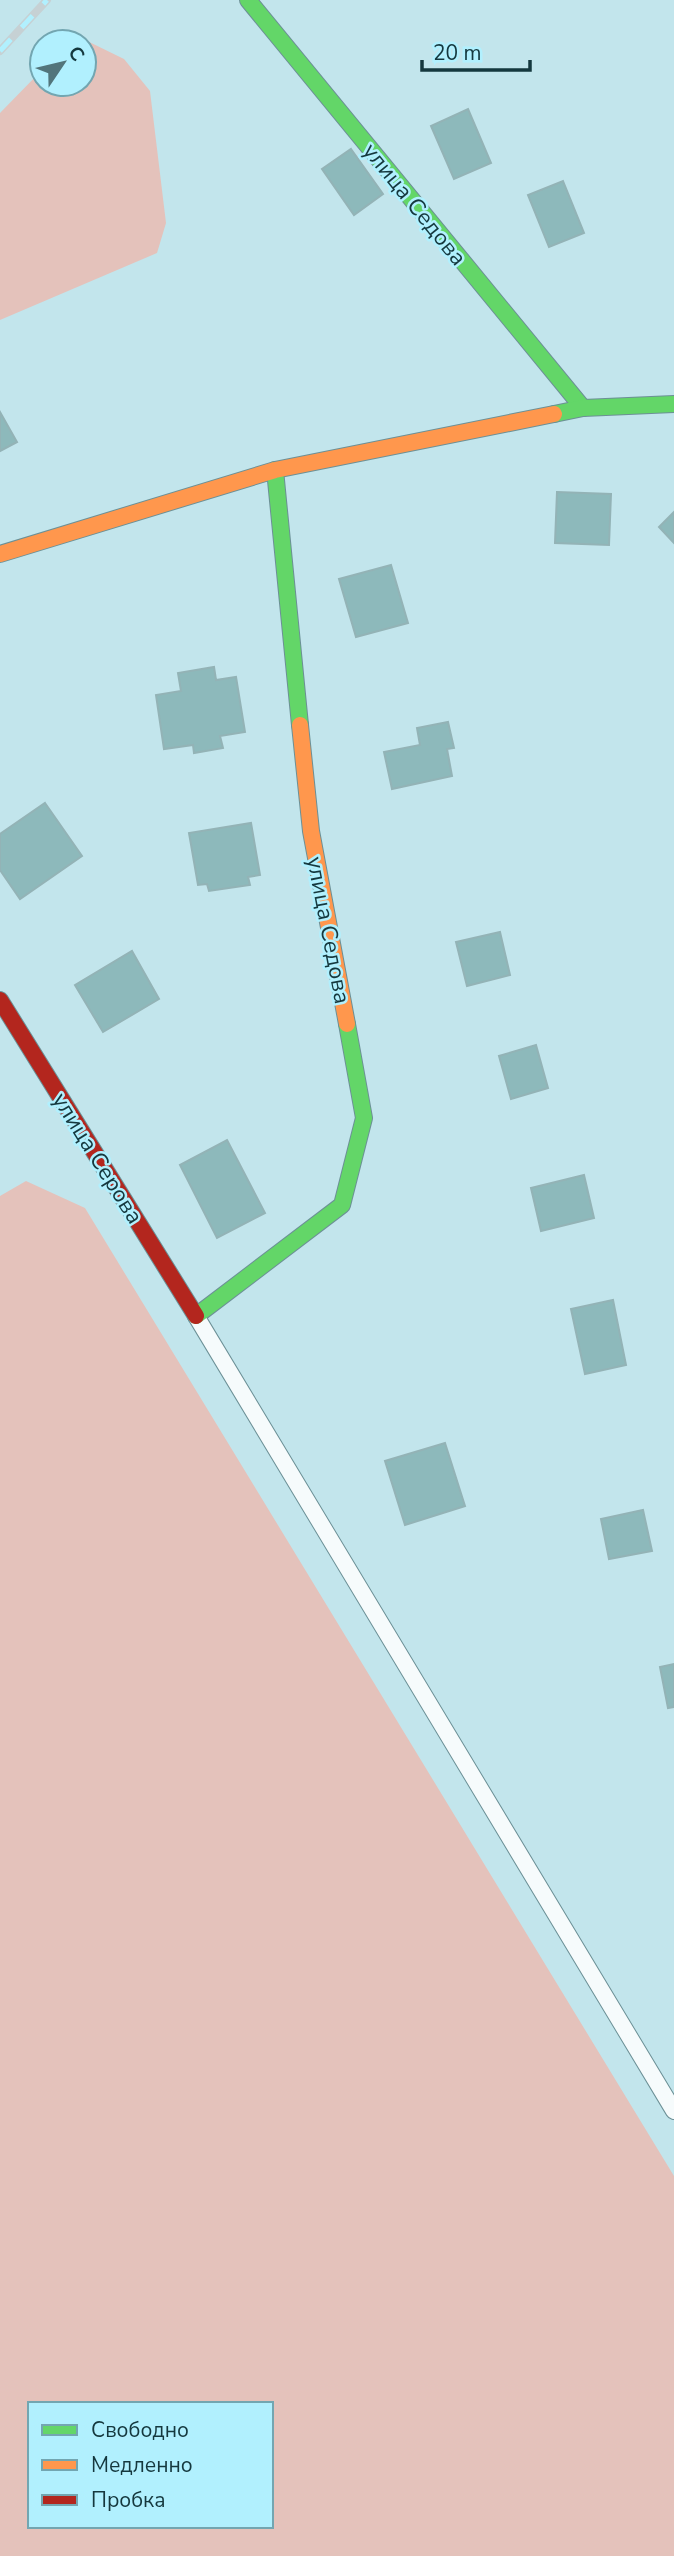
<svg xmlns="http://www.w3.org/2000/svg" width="674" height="2556" font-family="'Nunito Sans',sans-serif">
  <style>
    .green { fill: #e4c2bb; fill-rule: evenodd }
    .building { fill: #8db9bb; stroke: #93b3b6; stroke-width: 2 }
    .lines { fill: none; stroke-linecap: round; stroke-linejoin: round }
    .lane-casing { stroke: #6c9096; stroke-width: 18 }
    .fast-casing { stroke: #6c9096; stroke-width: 18 }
    .slow-casing { stroke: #6c9096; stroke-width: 18 }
    .jam-casing { stroke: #6c9096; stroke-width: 18 }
    .lane { stroke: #f6fbfc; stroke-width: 16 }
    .fast { stroke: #63d668; stroke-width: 16 }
    .slow { stroke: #ff974d; stroke-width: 16 }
    .jam { stroke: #b3261e; stroke-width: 16 }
    .rail-casing { stroke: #c6d1d4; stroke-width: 8 }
    .rail { stroke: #b1f0fe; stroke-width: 5; stroke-dasharray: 16; stroke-linecap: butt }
    .labels { text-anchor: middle; stroke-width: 5; stroke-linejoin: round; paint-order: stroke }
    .street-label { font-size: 23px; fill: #15383e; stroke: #b1f0fe }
  </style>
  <rect width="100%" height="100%" fill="#c2e5ec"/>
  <g class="green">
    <path d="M79 37 124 59 150 91 166 223 157 253 0 320V113L42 70V84H84V42H71Z"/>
    <path d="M26 1181 85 1208 674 2176V2556H0V1196ZM30 2404H271V2526H30Z"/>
  </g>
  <g class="building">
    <path d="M468 109 491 163 454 179 431 126Z"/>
    <path d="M351 149 383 194 354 215 322 169Z"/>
    <path d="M563 181 584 233 549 247 528 195Z"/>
    <path d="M0 412 17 442 0 451Z"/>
    <path d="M557 492 611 494 609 545 555 543Z"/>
    <path d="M674 512V543L659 527Z"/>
    <path d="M391 565 408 623 356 637 339 579Z"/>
    <path d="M214 667 216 680 236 677 245 732 220 736 223 748 194 753 193 745 164 749 156 695 181 691 178 673Z"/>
    <path d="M448 722 454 748 447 749 452 776 392 789 384 752 420 745 417 728Z"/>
    <path d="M45 803 82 856 20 899 0 870V834Z"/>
    <path d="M251 823 260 875 248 877 250 885 209 891 207 884 198 885 189 833Z"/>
    <path d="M500 932 510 975 467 986 456 942Z"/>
    <path d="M132 951 159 999 103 1032 75 985Z"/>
    <path d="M536 1045 548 1088 511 1099 499 1056Z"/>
    <path d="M227 1140 265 1213 217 1238 180 1165Z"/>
    <path d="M584 1175 594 1218 541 1231 531 1188Z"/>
    <path d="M613 1300 626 1365 585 1374 571 1309Z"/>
    <path d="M445 1443 465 1506 405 1525 385 1461Z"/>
    <path d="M643 1510 652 1551 609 1559 601 1519Z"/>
    <path d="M674 1664V1707L668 1708 660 1667Z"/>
  </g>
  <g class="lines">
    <defs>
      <path id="lane" d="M196 1316 674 2111"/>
      <g id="fast">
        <path d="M248 0 583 408"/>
        <path d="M554 414 583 408 674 404"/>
        <path d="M275 470 300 725"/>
        <path d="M196 1316 342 1205 364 1118 347 1024"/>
      </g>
      <g id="slow">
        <path d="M0 554 275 470 554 414"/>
        <path d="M300 725 311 831 347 1024"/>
      </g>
      <path id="jam" d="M0 1000 196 1316"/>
    </defs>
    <use href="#lane" class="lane-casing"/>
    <use href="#fast" class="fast-casing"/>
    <use href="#slow" class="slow-casing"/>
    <use href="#jam" class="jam-casing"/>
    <use href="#lane" class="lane"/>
    <use href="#fast" class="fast"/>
    <use href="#slow" class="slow"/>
    <use href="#jam" class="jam"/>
    <defs>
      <path id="rail" d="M0 51 47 0"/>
    </defs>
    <use href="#rail" class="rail-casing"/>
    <use href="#rail" class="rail"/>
  </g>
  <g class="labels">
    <g class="street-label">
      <text transform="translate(415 204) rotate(51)" y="8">улица Седова</text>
      <text transform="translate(329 930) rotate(79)" y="8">улица Седова</text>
      <text transform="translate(98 1158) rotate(58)" y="8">улица Серова</text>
    </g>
  </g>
  <rect x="28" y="2402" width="245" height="126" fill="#b1f0fe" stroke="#73a6b1" stroke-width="2"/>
  <rect x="42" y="2425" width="35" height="10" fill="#63d668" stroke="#73a6b1" stroke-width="2"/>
  <text x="91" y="2437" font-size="21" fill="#15383e">Свободно</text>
  <rect x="42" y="2460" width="35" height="10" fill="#ff974d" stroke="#73a6b1" stroke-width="2"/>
  <text x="91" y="2472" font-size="21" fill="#15383e">Медленно</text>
  <rect x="42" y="2495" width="35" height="10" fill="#b3261e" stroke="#73a6b1" stroke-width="2"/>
  <text x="91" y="2507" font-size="21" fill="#15383e">Пробка</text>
  <g transform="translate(63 63) rotate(55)"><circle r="33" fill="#b1f0fe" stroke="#73a6b1" stroke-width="2"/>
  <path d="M0-5L12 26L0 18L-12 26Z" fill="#52757b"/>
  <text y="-10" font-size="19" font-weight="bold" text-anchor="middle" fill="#15383e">С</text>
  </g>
  <path d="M422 60v10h108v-10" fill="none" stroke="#15383e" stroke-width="3.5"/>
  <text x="433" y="60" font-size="21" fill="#15383e" stroke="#b1f0fe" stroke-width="5" paint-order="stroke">20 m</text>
</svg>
